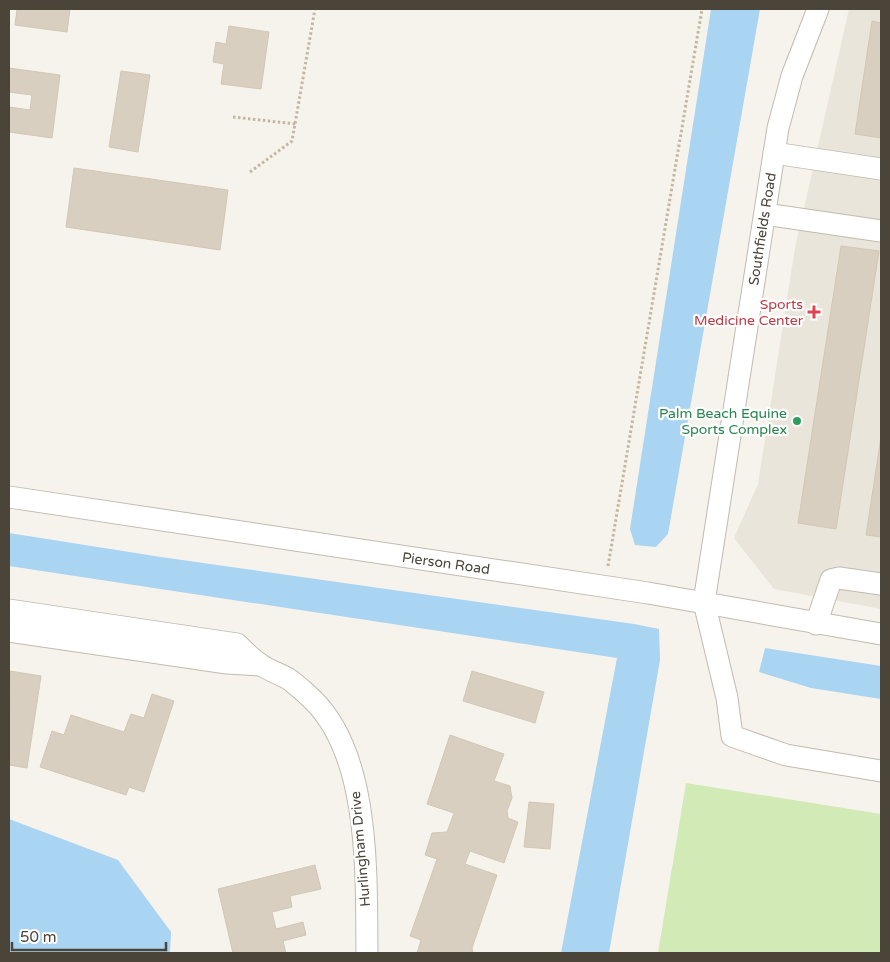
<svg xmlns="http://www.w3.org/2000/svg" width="890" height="962" font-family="'Varela Round',sans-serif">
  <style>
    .residential { fill: #eae5da }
    .green { fill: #d2eab5 }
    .water { fill: #a9d4f2 }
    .building { fill: #d8cfc1; stroke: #d3c7b4 }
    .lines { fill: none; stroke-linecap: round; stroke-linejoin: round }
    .minor-casing { stroke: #c2bbae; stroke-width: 23 }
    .path { stroke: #c4b79f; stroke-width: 3; stroke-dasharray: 2.5 2.5; stroke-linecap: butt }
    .minor { stroke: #fff; stroke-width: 21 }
    .health-dot { fill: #e0444e; stroke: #fff; stroke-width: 2 }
    .leisure-dot { fill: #2e9e5b; stroke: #fff; stroke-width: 2 }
    .labels { text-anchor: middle; stroke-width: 4.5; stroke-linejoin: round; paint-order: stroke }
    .street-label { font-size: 14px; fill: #4b4439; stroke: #fff }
    .health-label { font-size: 14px; fill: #be3a42; stroke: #fff; text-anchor: end }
    .leisure-label { font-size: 14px; fill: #27864d; stroke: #fff; text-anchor: end }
  </style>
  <rect width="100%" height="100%" fill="#f6f3ec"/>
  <path class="residential" d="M849 9H881V609L774 589 734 538 758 484 795 248Z"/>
  <path class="green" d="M686 783 881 814V953H658Z"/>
  <g class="water">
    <path d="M711 9H760L668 534 656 547 635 545 630 529Z"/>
    <path d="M9 533 161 557 634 624 659 629 660 660 609 953H561L617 658 9 566Z"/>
    <path d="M765 648 881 666V699L811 688 759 672Z"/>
    <path d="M9 819 118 860 171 932 170 953H9Z"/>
  </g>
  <g class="building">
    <path d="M17 9H70L67 32 15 25Z"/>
    <path d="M872 21 881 23V138L855 134Z"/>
    <path d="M229 26 269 32 261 89 221 84 224 64 213 62 216 42 226 44Z"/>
    <path d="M9 68 60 75 52 138 9 132V107L30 110 32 95 9 92Z"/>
    <path d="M121 71 150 75 138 152 109 147Z"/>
    <path d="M74 168 228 190 220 250 66 227Z"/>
    <path d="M841 246 879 251 836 529 798 523Z"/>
    <path d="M881 437V537L866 535Z"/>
    <path d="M10 671 41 676 27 768 9 765Z"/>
    <path d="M472 671 544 692 535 723 463 701Z"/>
    <path d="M152 694 174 701 144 792 129 787 126 795 40 767 52 731 64 735 71 715 124 732 131 714 144 718Z"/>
    <path d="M450 735 504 754 494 781 510 786 512 798 507 811 508 818 518 822 504 863 470 851 465 864 497 875 472 948 473 953H417L421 940 410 936 437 859 425 855 432 833 447 832 454 813 427 804Z"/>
    <path d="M529 802 554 804 550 849 524 847Z"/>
    <path d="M315 865 321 889 290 896 292 907 272 912 276 929 303 922 306 935 283 941 286 953H233L218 889Z"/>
  </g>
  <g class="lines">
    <defs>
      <g id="minor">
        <path d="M818 9 792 76 778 128 704 602 727 698 732 736 786 755 881 771"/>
        <path d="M774 153 881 169"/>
        <path d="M765 214 881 231"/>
        <path d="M9 497 648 593 881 634"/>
        <path d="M9 610 237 644C244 651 252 659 260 664 269 671 281 674 290 680 298 686 306 693 313 700 371 757 366 877 367 953"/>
        <path d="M816 624 831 580 839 578 881 584"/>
        <path d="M9 631 227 663 260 665"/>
      </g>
    </defs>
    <use href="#minor" class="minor-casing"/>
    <g class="path">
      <path d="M233 117 296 124"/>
      <path d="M250 172 292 141 315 9"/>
      <path d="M608 566 702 9"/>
    </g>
    <use href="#minor" class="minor"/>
  </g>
  <path class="health-dot" d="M811.5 304.5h5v5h5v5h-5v5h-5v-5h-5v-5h5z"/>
  <circle class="leisure-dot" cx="797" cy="421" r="5"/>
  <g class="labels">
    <g class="street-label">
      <text transform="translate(762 229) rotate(-81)" y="5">Southfields Road</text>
      <text transform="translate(446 563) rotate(8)" y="5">Pierson Road</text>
      <text transform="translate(360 849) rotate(-95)" y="5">Hurlingham Drive</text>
    </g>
    <g class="health-label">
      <text x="803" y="309">Sports<tspan x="803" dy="16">Medicine Center</tspan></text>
    </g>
    <g class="leisure-label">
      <text x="787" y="418">Palm Beach Equine<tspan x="787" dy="16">Sports Complex</tspan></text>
    </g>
  </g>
  <rect width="890" height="962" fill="none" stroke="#4b4439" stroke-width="20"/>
  <path d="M12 942v8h154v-8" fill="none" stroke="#4b4439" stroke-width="2.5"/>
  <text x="20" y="942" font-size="15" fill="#4b4439" stroke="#ffffff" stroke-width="4" paint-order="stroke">50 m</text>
</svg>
